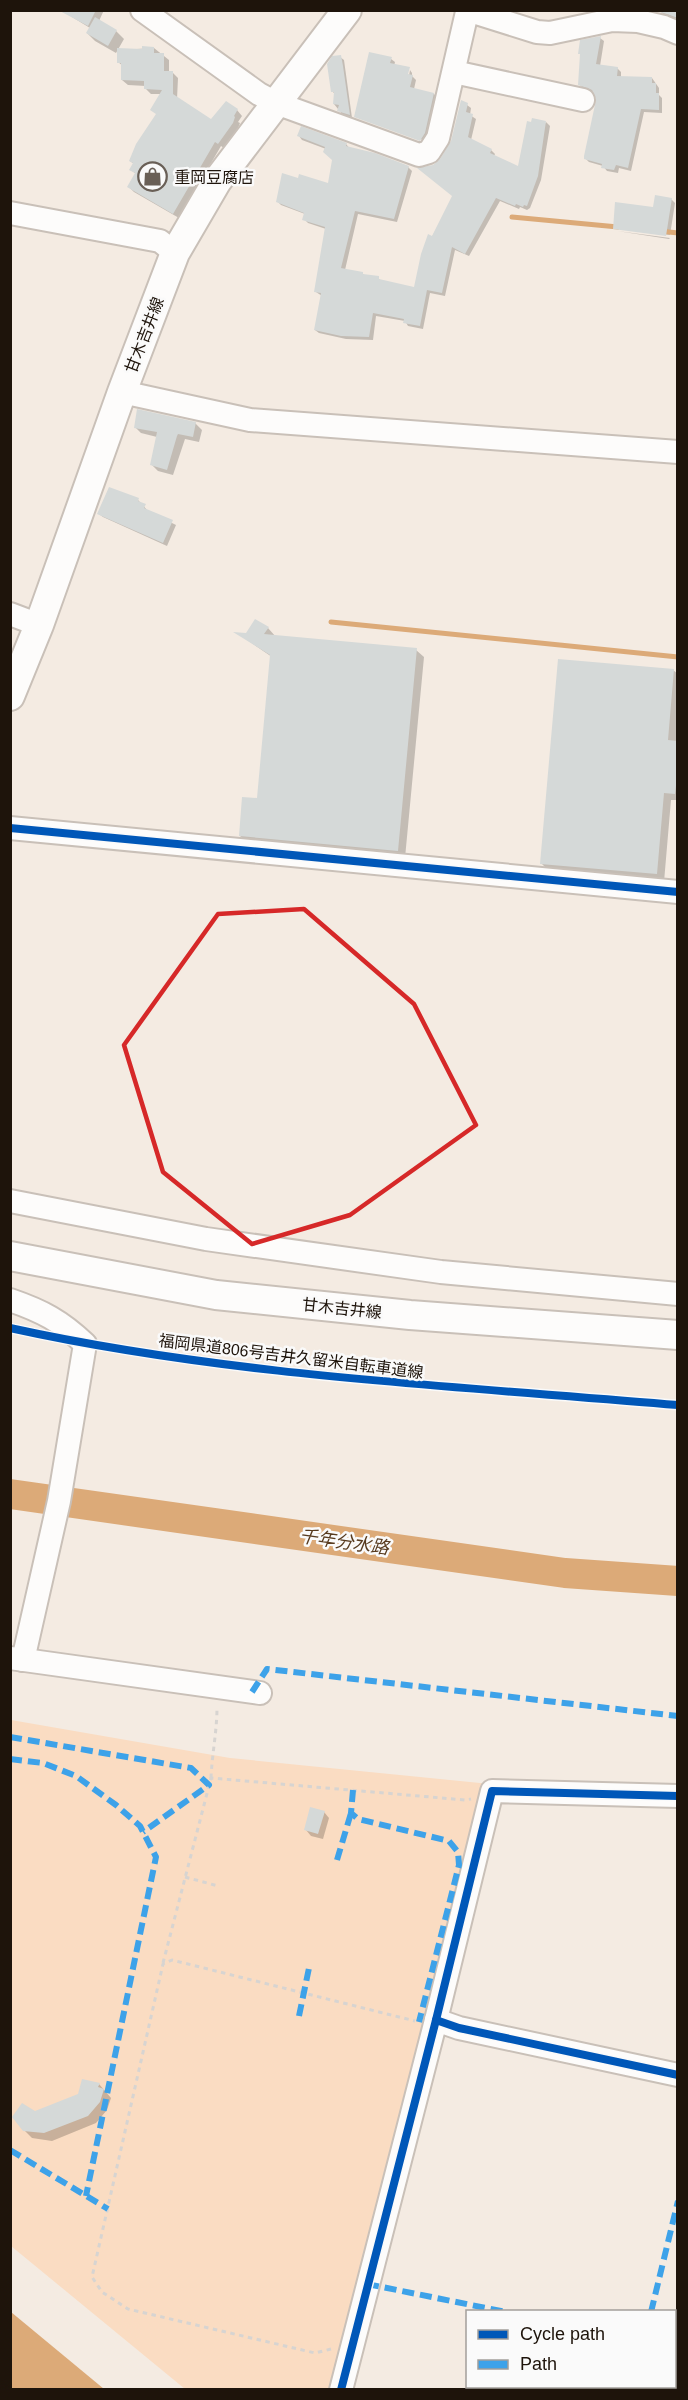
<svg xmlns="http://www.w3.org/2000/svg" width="688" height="2400" font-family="Helvetica,'Noto Sans JP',sans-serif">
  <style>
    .green { fill: #fadcc2 }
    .water { fill: #dcaa78 }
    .shadow { fill: #0003 }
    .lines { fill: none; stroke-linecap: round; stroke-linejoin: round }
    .stream { stroke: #dcaa78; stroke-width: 5 }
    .river { stroke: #dcaa78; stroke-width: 30 }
    .building { fill: #d5d9d8 }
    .minor-casing { stroke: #c9c0b8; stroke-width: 26 }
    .major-casing { stroke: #c9c0b8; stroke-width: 32 }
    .path { stroke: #d7d4d1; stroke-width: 3; stroke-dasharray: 4.5 4.5; stroke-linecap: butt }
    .minor { stroke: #fdfcfb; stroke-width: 22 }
    .major { stroke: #fdfcfb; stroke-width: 28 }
    .quiet { stroke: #3da2e9; stroke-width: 6; stroke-dasharray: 12 6; stroke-linecap: butt }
    .cycleway-casing { stroke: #fafafa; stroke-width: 11 }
    .cycleway { stroke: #0057b8; stroke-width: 8 }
    .marked { fill: none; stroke: #d62828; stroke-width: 4.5; stroke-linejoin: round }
    .labels { text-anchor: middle; stroke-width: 5; stroke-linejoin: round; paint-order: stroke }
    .poi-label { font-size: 16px; fill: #1e140b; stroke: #fafafa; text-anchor: start }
    .street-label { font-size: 16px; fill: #1e140b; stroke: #fafafa }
    .water-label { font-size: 18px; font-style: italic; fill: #583b1f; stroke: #fafafa }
  </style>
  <rect width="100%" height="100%" fill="#f4ebe2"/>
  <path class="green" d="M11 1720 230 1758 490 1784 335 2389H185L11 2246Z"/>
  <path class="water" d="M10 2312H11L104 2389H11Z"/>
  <g class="shadow">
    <path d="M76 10H104L99 21 116 31 124 39 116 53 95 41 87 33 90 28 72 17Z"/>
    <path d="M678 10V20L664 15 660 11Z"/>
    <path d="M600 38 604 41 600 66 617 68 621 72V77L652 78 659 88V95L662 98V113L644 112 631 171 619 168 618 173 607 171 603 166 589 162 586 159 598 99 594 92 583 88 580 85Z"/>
    <path d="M154 48 169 60V72L173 73 178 78 177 99 212 121 237 110 242 116 238 122 240 123 238 128 224 148 221 146 179 218 134 192 129 187 136 174 131 170 134 164 130 161 157 115 161 94H151L146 89V86L128 85 122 80 123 66 118 62 119 50Z"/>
    <path d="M340 57 344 60 352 118 342 114 334 104 335 94 332 91Z"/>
    <path d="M391 59 395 62 394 66 409 69H408V82L410 70 412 73V76L416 80 414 89 434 94 437 98 426 141 356 117Z"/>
    <path d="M467 105 471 108 470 115 476 119 471 140 491 150 495 154 494 156 519 168 546 122 550 126 541 180 530 208 527 210 520 207 519 209 500 201 469 256 455 250 445 296 430 293 423 329 408 326 405 321 376 316 373 340 346 339 319 333 315 330 322 296 316 292 326 229 308 223 304 219 305 214 281 205 277 201 329 185 334 160 326 149 302 140 299 136 346 144 350 149 408 167 412 171 397 222 358 214 345 270 362 273 365 276 378 278 382 282 415 289 432 237 454 196 434 166 441 160 452 142Z"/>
    <path d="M671 199 675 203 670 235 615 228Z"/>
    <path d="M617 231 670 238 669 239Z"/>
    <path d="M195 423 202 430 199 442 185 439 173 475 158 471 152 465 157 437 141 433 135 427Z"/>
    <path d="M138 500 148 511 176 525 167 546 103 517 99 514Z"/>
    <path d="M268 628 276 637 416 650 424 657 405 858 248 843 240 836 259 800 272 657 237 633 247 634Z"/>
    <path d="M673 670 678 674V800H671L664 882 550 872 542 864Z"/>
    <path d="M324 1812 329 1818 323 1839 311 1836 306 1830Z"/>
    <path d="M99 2084 111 2098 107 2110 96 2123 52 2141 32 2138 24 2130 35 2113 79 2095Z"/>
  </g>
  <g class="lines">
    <g class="stream">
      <path d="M512 217 618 227"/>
      <path d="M660 231 678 233"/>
      <path d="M331 622 678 657"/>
    </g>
    <path class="river" d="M10 1494 565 1573 678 1581"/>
  </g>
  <g class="building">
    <path d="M58 10H96L88 26Z"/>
    <path d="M653 10H678V18L667 14Z"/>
    <path d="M95 17 117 30 108 46 86 33Z"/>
    <path d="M601 36 596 64 618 67 617 76 652 77V83H656V93H659V110L641 109 628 168 616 165 614 170 601 168 602 164 584 159V156L596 100 592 90 578 85 580 54H578L580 40Z"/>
    <path d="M142 46 154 47V53H164V71H173V94L211 119 226 101 238 109 234 116 235 117 233 123 218 144 215 142 173 214 127 187 135 173 129 170 133 163 129 161 136 144 156 114 150 110 162 90 144 89V81L121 80V63H117V48L142 49Z"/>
    <path d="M369 52 392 57 390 63 410 67 408 74 413 75 410 87 434 93 425 133 420 141 354 117Z"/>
    <path d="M341 55 343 66 350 115 337 111 339 105 333 104 334 92H331L327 64 332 56Z"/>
    <path d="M461 100 468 103 466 112 473 114 468 137 492 149 490 153 518 166 527 121 531 122 532 118 546 121 538 176 527 206 524 205 523 207 516 204 515 206 496 198 465 254 452 247 442 293 427 290 420 326 403 323 404 319 373 313 369 337 341 336 314 330 321 293 314 292 325 227 302 220 304 213 276 202 282 173 298 178 299 174 328 183 332 160 323 152 325 147 297 136 301 126 347 143 346 146 375 153 409 166 394 219 355 211 341 268 363 272V274L379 276V279L414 287 421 254 428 234 432 236 452 196 417 168 433 165 440 159 451 141Z"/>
    <path d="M655 195 672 198 666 236 613 229 615 202 653 207Z"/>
    <path d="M137 409 196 422 193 437 178 434 177 436 167 470 150 465 157 432 134 428Z"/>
    <path d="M109 487 139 498 138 501 146 504 144 508 173 520 163 543 97 514Z"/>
    <path d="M255 619 269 627 264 634 417 648 398 851 239 836 242 797 257 798 270 655 233 632 246 633Z"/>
    <path d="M558 659 674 669 668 740 678 741V769L675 794 664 793 657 874 540 864Z"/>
    <path d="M310 1807 325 1811 318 1834 304 1830Z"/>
    <path d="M82 2079 100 2083 98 2087 104 2089 100 2102 88 2116 44 2133 23 2131 12 2117 22 2103 35 2111 78 2094Z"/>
  </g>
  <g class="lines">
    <defs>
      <g id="minor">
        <path d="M142 10 259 94 276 103 419 155 429 152 438 138 467 12"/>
        <path d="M467 10 537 32 550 33 612 20 638 21 664 27 678 33"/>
        <path d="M454 72 583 100"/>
        <path d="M10 213 160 241 175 253"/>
        <path d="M122 392 250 420 678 452"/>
        <path d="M10 614 39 625"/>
        <path d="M10 828 678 892"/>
        <path d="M10 1201 206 1239 441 1272 678 1294"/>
        <path d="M10 1300C42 1311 61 1321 85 1344L59 1501 23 1660"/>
        <path d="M10 1658 260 1693"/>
        <path d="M436 2020 492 1791 678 1796"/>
        <path d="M341 2390 436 2020 459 2028 678 2075"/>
      </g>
      <g id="major">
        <path d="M10 696 39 625 122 392 175 253 217 181 347 10"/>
        <path d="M10 1256 216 1295 410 1315 678 1335"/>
      </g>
    </defs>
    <use href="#minor" class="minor-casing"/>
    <use href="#major" class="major-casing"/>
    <g class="path">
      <path d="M211 1778C212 1754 217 1731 217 1707"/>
      <path d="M185 1877 218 1886"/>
      <path d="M163 1963 211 1778 465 1800 471 1799"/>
      <path d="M331 2349 315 2353 128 2309 102 2292 92 2277 163 1964 172 1960 415 2021"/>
    </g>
    <use href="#minor" class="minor"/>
    <use href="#major" class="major"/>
    <g class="quiet">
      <path d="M252 1692 267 1669 678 1716"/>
      <path d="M10 1737 191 1768 209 1785 143 1832"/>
      <path d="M10 1759 43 1763 76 1776 116 1805 140 1826 156 1857 86 2196"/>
      <path d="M353 1790 351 1813 358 1819 449 1841 458 1852 459 1865 419 2022"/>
      <path d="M337 1860 351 1813"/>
      <path d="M299 2016 309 1968"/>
      <path d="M10 2150 108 2209"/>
      <path d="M367 2284 506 2312"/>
      <path d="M651 2312 678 2201"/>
      <path d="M674 2350 678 2351"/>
      <path d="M634 2390V2386"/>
    </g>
    <defs>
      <g id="cycleway">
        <path d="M10 828 678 892"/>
        <path d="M10 1328C229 1376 455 1386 678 1405"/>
        <path d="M436 2020 492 1791 678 1796"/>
        <path d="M341 2390 436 2020 459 2028 678 2075"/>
      </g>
    </defs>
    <use href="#cycleway" class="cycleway-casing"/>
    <use href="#cycleway" class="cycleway"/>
  </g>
  <path class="marked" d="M304 909 414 1004 476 1125 350 1215 252 1244 163 1172 124 1045 218 914Z"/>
  <defs>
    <symbol id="shop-ring" viewBox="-11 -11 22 22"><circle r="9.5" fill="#fafafa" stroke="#695f56" stroke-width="1.5"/><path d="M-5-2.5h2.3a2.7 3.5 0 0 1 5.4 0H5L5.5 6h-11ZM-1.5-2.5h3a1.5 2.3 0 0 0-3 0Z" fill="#695f56"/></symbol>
  </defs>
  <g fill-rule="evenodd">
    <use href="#shop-ring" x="136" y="160" width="33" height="33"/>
  </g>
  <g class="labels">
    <g class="poi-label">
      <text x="174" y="183">重岡豆腐店</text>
    </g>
    <g class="street-label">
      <text transform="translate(144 335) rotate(-69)" y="6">甘木吉井線</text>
      <text transform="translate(342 1308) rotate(6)" y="6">甘木吉井線</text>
      <text transform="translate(291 1356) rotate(7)" y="6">福岡県道806号吉井久留米自転車道線</text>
    </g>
    <g class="water-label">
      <text transform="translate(344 1542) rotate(8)" y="6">千年分水路</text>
    </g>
  </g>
  <rect width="688" height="2400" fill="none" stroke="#1e140b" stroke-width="24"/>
  <rect x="466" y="2310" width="210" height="78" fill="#fafafa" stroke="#a29e9a" stroke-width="1.5"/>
  <rect x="478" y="2330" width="30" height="9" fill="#0057b8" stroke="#a29e9a" stroke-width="1.5"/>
  <text x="520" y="2340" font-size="18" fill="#1e140b">Cycle path</text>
  <rect x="478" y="2360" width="30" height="9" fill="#3da2e9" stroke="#a29e9a" stroke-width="1.5"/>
  <text x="520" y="2370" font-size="18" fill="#1e140b">Path</text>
</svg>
